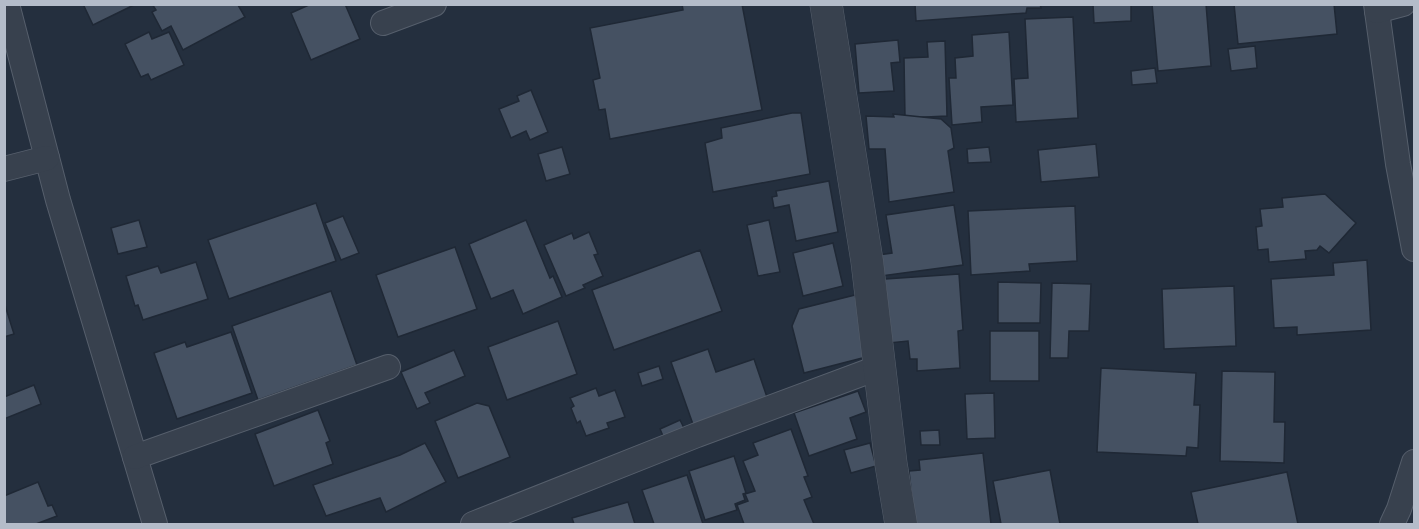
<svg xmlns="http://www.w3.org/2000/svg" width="1419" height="529" font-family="Commissioner,sans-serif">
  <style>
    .building { fill: #455162; stroke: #1f2835; stroke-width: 1.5 }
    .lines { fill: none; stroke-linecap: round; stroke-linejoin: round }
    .minor-casing { stroke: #565f6c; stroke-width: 26 }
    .tertiary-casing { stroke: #565f6c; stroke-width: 33 }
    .minor { stroke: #38414e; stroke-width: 24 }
    .tertiary { stroke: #38414e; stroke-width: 32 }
  </style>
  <rect width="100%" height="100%" fill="#242f3e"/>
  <g class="building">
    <path d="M83 4H136L93 25Z"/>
    <path d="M152 4H240L238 5 245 17 183 50 171 26 162 31 152 12 156 10Z"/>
    <path d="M311 4H345L360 39 311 60 291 13Z"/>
    <path d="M682 4H742L762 110 610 139 605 109 599 110 593 80 600 78 590 28 683 10Z"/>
    <path d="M915 4H1040L1041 8H1027L1026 13 916 21Z"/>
    <path d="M1093 4H1131V21L1094 23Z"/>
    <path d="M1152 4H1206L1211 66 1158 71Z"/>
    <path d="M1234 4H1334L1337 34 1238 44Z"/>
    <path d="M1073 17 1078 118 1016 122 1014 79 1028 78 1025 19Z"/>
    <path d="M149 32 152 39 169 32 184 65 151 80 148 74 141 77 125 44Z"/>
    <path d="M1009 32 1013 105 981 107 982 122 952 125 949 78H956L955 58 973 56 972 35Z"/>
    <path d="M898 40 900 62 891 63 894 91 859 93 855 44Z"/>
    <path d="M945 41 947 116 905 118 904 58 928 57 927 42Z"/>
    <path d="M1255 46 1257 68 1231 71 1228 49Z"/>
    <path d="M1155 68 1157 83 1132 85 1131 71Z"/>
    <path d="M531 90 548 132 530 140 526 131 511 138 499 109 519 101 517 96Z"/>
    <path d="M792 113H801L810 174 713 192 705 143 722 138 721 128Z"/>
    <path d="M893 114 941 119 951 128 954 148 948 151 954 192 889 202 885 149H869L866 116 894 117Z"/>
    <path d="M1096 144 1099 177 1041 182 1038 150Z"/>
    <path d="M562 147 570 174 546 181 538 154Z"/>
    <path d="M989 147 991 162 968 163 967 149Z"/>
    <path d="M829 181 838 232 796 241 789 205 774 208 772 197 777 196 776 191Z"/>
    <path d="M1325 194 1356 223 1329 253 1320 246 1317 250 1305 251 1306 259 1269 262 1268 249 1258 250 1256 227 1262 226 1260 209 1283 207 1282 198Z"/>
    <path d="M316 203 336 261 229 299 208 240Z"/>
    <path d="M954 205 963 265 881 276 878 255 892 253 886 215Z"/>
    <path d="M1075 206 1077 261 1029 264 1030 271 971 275 968 211Z"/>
    <path d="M343 216 359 253 341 260 325 223Z"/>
    <path d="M139 220 147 247 118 254 111 228Z"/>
    <path d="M526 220 550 278 553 276 562 297 523 314 513 290 491 299 469 244Z"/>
    <path d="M769 220 780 272 758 276 747 225Z"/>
    <path d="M589 232 598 254 594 255 603 276 583 285 585 288 566 296 544 245 572 233 574 239Z"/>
    <path d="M833 243 843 286 803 296 793 253Z"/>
    <path d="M455 247 477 309 398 337 376 275Z"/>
    <path d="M700 250 722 311 614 350 592 290Z"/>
    <path d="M1367 260 1371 330 1297 335V327L1274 328 1271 279 1334 275 1333 263Z"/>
    <path d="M196 262 208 299 143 320 138 305 135 306 126 276 158 266 161 273Z"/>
    <path d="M959 274 963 330 958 331 960 368 917 371V359H910L908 341 889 343 885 279Z"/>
    <path d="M998 282 1041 283 1040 323H998Z"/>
    <path d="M1052 283 1091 284 1089 331H1069L1068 358H1050Z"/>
    <path d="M1234 286 1236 346 1164 349 1162 289Z"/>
    <path d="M331 291 357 365 258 400 232 326Z"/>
    <path d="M855 295 870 356 804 373 792 326 799 309Z"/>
    <path d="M4 302 14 334 4 337Z"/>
    <path d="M558 321 577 374 507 400 488 347Z"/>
    <rect x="990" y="331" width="49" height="50"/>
    <path d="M231 332 252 393 177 419 154 353 185 342 187 347Z"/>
    <path d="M708 349 716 372 754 359 769 403 695 430 671 362Z"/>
    <path d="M454 350 465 376 425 393 430 403 417 409 401 372Z"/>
    <path d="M659 366 663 379 642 386 638 373Z"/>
    <path d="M1101 368 1196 373 1194 405H1200L1198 448 1187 447 1186 456 1097 452Z"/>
    <path d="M1222 371 1275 372 1274 422H1285L1284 463 1220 461Z"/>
    <path d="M34 385 41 404 4 419V397Z"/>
    <path d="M596 388 599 396 615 390 625 417 607 423 609 428 586 436 580 421 577 423 571 408 574 406 570 398Z"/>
    <path d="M858 391 866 412 850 418 857 439 809 456 794 413Z"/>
    <path d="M994 393 995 438 967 439 965 394Z"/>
    <path d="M477 403 489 406 510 457 458 478 435 421Z"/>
    <path d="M318 410 330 441 326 443 333 464 274 486 255 434Z"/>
    <path d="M680 420 687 434 666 443 660 429Z"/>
    <path d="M791 429 808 476 804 477 812 497 804 500 814 524H744L737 505 748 501 745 494 755 491 743 461 758 455 753 443Z"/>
    <path d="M939 430 940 445H921L920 431Z"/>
    <path d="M425 443 446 482 386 512 380 498 326 516 313 485 400 455Z"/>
    <path d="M870 443 876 466 851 473 844 450Z"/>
    <path d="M983 453 991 524H915L909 471 920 470 919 460Z"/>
    <path d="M734 456 746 493 743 494 745 500 735 504 737 510 705 520 689 471Z"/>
    <path d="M1050 470 1060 524H999H1001L993 481Z"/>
    <path d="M1287 472 1298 524H1198L1191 492Z"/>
    <path d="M687 475 703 524H654L642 490Z"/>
    <path d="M38 482 48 506 52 505 57 516 36 524H4V496Z"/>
    <path d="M628 502 635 524H574L572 518Z"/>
  </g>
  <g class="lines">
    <defs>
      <g id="minor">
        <path d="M7 4 58 200 155 524"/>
        <path d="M1376 4 1398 164 1414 249"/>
        <path d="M1377 11 1403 4"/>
        <path d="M383 23 434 4"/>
        <path d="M4 169 47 158"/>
        <path d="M135 457 388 367"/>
        <path d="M473 524 697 435 880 367"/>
        <path d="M1392 524 1399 509 1414 462"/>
      </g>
      <path id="tertiary" d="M826 4 867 261 891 464 901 524"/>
    </defs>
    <use href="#minor" class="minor-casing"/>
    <use href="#tertiary" class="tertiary-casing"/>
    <use href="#minor" class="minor"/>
    <use href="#tertiary" class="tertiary"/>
  </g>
  <rect width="1419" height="529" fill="none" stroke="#b4bcc9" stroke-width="12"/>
</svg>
